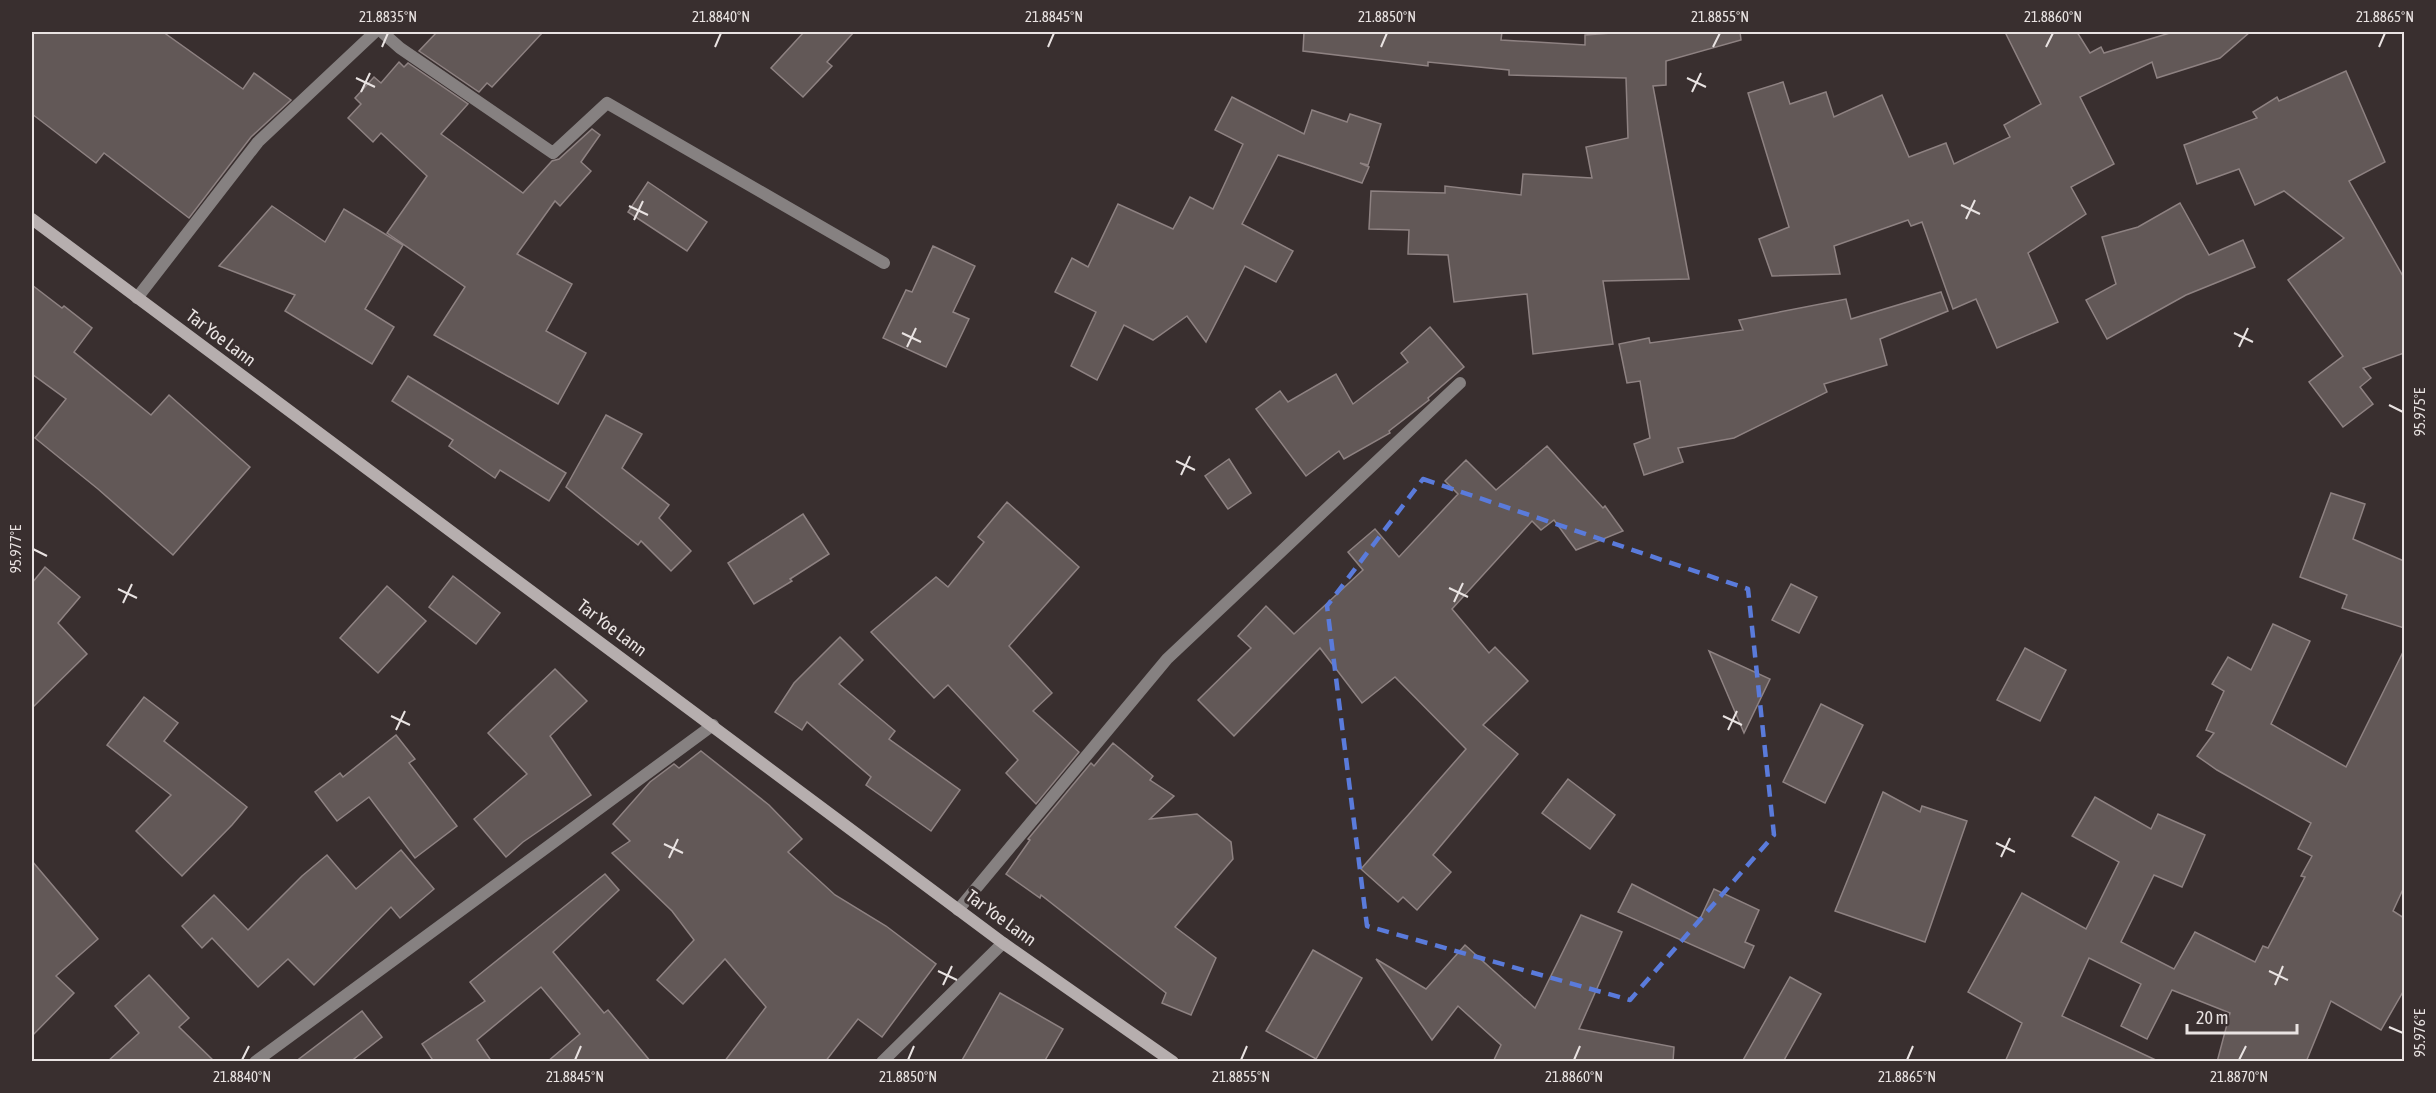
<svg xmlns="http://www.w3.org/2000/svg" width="2436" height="1093" font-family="'Asap Condensed',sans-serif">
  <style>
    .building { fill: #625857; stroke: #8e8282; stroke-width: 1.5 }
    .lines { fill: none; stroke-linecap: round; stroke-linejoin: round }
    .street { stroke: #868181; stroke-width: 12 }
    .secondary { stroke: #b6aeae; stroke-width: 12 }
    .marked { fill: none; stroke: #5a7bdb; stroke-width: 4.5; stroke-dasharray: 12 8; stroke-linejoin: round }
    .ticks { fill: none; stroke: #e9e3e2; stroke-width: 2 }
    .labels { text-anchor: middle; stroke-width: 6; stroke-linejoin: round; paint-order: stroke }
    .street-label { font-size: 18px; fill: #e9e3e2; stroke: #392f2f }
    .neatline { fill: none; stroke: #e9e3e2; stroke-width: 2 }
    .ticks-label { font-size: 15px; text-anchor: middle; fill: #e9e3e2 }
  </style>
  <rect width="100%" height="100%" fill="#392f2f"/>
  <g class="building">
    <path d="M32 32H163L243 89 254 73 291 100 251 137 189 218 104 153 96 163 32 114Z"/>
    <path d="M437 32H543L492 87 487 83 479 92 419 51Z"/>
    <path d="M804 32H854L827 62 832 66 803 97 771 68Z"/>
    <path d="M1304 32H1502L1501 40 1585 45V35L1625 32H1740L1741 40 1666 61V85L1653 86 1689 279 1603 281 1613 344 1533 354 1527 294 1454 302 1448 255 1408 254 1409 230 1369 229 1371 191 1445 193V186L1521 195 1523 174 1592 178 1586 147 1628 138 1626 78 1509 75V70L1428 62V66L1303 51Z"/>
    <path d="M2005 32H2077L2090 53 2101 47 2104 53 2173 32H2250L2220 58 2157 78 2152 62 2080 97 2114 164 2071 187 2086 214 2028 253 2058 322 1997 348 1976 299 1953 309 1922 222 1911 226 1908 220 1834 246 1840 274 1772 276 1759 239 1789 227 1748 93 1783 82 1790 104 1826 92 1834 117 1882 95 1909 157 1946 143 1954 164 2010 137 2004 125 2041 104Z"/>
    <path d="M399 62 404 67 408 63 468 104 441 134 523 193 552 161 559 159 592 129 600 135 581 162 591 171 560 206 555 201 517 254 572 284 546 331 586 353 558 404 434 335 465 287 387 233 427 176 381 133 373 142 348 118 361 104 355 98 374 77 381 83Z"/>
    <path d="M2346 71 2385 162 2349 181 2404 278V353L2363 368 2371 378 2360 387 2373 404 2343 427 2309 382 2343 356 2288 280 2344 238 2284 191 2255 205 2239 169 2197 184 2184 145 2257 118 2253 112 2277 97 2279 101Z"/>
    <path d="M1232 97 1304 134 1312 110 1347 122 1350 114 1381 124 1368 165 1360 163 1369 167 1362 183 1278 155 1242 224 1293 251 1276 282 1245 266 1206 342 1187 316 1153 340 1124 325 1097 380 1071 366 1096 312 1055 292 1072 258 1088 267 1118 204 1173 229 1190 197 1213 209 1243 144 1215 130Z"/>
    <path d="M648 182 707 222 687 251 628 212Z"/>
    <path d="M2180 203 2209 255 2243 240 2255 267 2186 295 2107 339 2086 300 2116 284 2102 237 2138 227Z"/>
    <path d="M272 206 325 242 344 209 403 245 365 309 394 327 372 364 285 311 295 295 219 266Z"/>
    <path d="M933 246 975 266 953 312 969 319 946 367 883 338 906 290 912 292Z"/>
    <path d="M32 285 62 308 64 306 92 328 74 352 151 415 169 395 250 467 173 555 98 489 35 438 66 399 32 374Z"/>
    <path d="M1941 292 1948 311 1880 339 1887 365 1824 384 1827 392 1734 438 1678 448 1683 462 1644 475 1634 444 1650 438 1640 381 1627 383 1619 344 1649 338 1650 343 1743 330 1739 320 1846 299 1851 319Z"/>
    <path d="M1430 327 1464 367 1428 398 1429 400 1389 431 1390 433 1344 459 1339 451 1306 476 1256 409 1280 391 1288 402 1336 374 1353 404 1408 362 1401 353Z"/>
    <path d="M408 376 566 473 549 501 500 470 495 478 449 446 453 440 392 401Z"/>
    <path d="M606 415 642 434 622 468 669 505 659 518 691 551 671 571 641 541 638 545 566 487Z"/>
    <path d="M1547 446 1603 508 1605 506 1623 531 1576 550 1554 520 1541 530 1532 521 1452 609 1489 653 1495 647 1528 681 1483 725 1518 754 1433 855 1451 872 1417 910 1403 897 1398 902 1361 869 1466 749 1395 677 1362 703 1320 648 1234 736 1198 700 1251 648 1238 636 1266 606 1294 634 1363 570 1348 552 1375 529 1399 557 1458 494 1445 481 1466 460 1496 490Z"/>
    <path d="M1229 459 1251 493 1228 509 1205 476Z"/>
    <path d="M2331 493 2365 504 2353 539 2404 561V628L2342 608 2347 595 2300 577Z"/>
    <path d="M1007 502 1079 567 1009 646 1052 693 1033 711 1079 752 1036 804 1006 773 1018 760 948 685 934 698 871 632 936 577 948 587 984 542 978 537Z"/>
    <path d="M803 514 829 554 790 579 792 581 754 604 728 563Z"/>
    <path d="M45 567 80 597 58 623 87 654 32 708V583Z"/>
    <path d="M453 576 500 613 476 644 429 607Z"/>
    <path d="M1791 584 1817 597 1799 633 1772 620Z"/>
    <path d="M387 586 426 621 378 673 340 638Z"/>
    <path d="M2273 624 2310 641 2271 724 2346 767 2404 650V887L2393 911 2404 918V990L2381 1030 2331 1001 2306 1062H2217L2230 1013 2172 990 2147 1039 2121 1026 2141 984 2089 958 2062 1016 2160 1062H2005L2022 1023 1968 992 2022 893 2086 929 2119 862 2072 836 2095 797 2151 829 2158 814 2205 835 2182 887 2154 875 2121 942 2174 969 2195 932 2255 962 2263 946 2268 948 2305 877 2301 876 2312 856 2298 849 2311 823 2217 770 2197 756 2214 733 2206 730 2224 691 2212 684 2228 657 2251 670Z"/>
    <path d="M840 637 863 660 839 684 895 731 889 739 960 790 931 831 866 785 871 777 807 722 802 730 775 712 794 683Z"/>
    <path d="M2025 648 2066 670 2040 721 1997 700Z"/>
    <path d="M1709 651 1770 679 1744 733Z"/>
    <path d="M555 669 587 701 550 736 591 795 523 842 506 857 474 819 527 774 488 733Z"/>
    <path d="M144 697 178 723 164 741 247 807 232 825 182 876 136 831 171 795 107 745Z"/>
    <path d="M1821 704 1863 725 1825 803 1783 782Z"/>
    <path d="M396 735 415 759 409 763 457 826 415 858 369 797 337 821 315 792 340 773 343 777Z"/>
    <path d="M1113 743 1153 776 1150 780 1174 796 1150 819 1197 814 1231 842 1233 859 1175 927 1216 958 1191 1015 1162 1003 1166 993 1041 895 1040 898 1006 874 1030 840 1028 839 1091 763 1094 766Z"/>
    <path d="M701 751 769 805 802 839 788 852 835 895 886 926 936 964 882 1037 858 1019 825 1062H724L766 1007 725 959 683 1004 657 980 694 940 672 911 612 853 630 841 613 824 650 782 674 764 679 768Z"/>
    <path d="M1568 779 1615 815 1590 849 1542 813Z"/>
    <path d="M1883 792 1920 812 1922 806 1967 821 1925 942 1835 911Z"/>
    <path d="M401 850 434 889 400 918 391 907 314 985 288 959 258 987 212 938 202 948 182 926 214 895 248 930 302 876 327 855 356 889Z"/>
    <path d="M32 861 98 939 56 976 74 993 32 1036Z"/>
    <path d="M605 874 619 890 553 952 604 1013 608 1010 651 1062H547L580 1034 541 987 477 1040 492 1062H434L422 1044 485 1001 470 982Z"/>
    <path d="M1632 884 1700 919 1714 889 1759 910 1745 942 1754 946 1744 968 1618 912Z"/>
    <path d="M1581 915 1622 932 1579 1029 1674 1047 1673 1062H1493L1501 1045 1458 1006 1432 1040 1376 959 1426 989 1465 945 1535 1008Z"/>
    <path d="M1313 950 1362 978 1316 1059 1266 1031Z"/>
    <path d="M149 975 189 1018 179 1027 215 1062H107L139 1033 115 1006Z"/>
    <path d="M1790 977 1821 994 1783 1062H1742Z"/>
    <path d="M1000 993 1063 1029 1044 1062H961Z"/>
    <path d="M362 1011 382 1037 350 1062H295Z"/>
  </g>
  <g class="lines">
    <g class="street">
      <path d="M382 32 400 48 553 153 607 103 884 263"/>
      <path d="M137 298 258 142 375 32"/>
      <path d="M958 910 1167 659 1460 383"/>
      <path d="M255 1062 713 725"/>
      <path d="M882 1062 1003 943"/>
    </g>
    <path class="secondary" d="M32 219 1003 943 1173 1062"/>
  </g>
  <path class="marked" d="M1423 479 1748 589 1774 835 1630 1000 1367 926 1327 606Z"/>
  <path class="ticks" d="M382 47 388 33M715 47 721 33M1048 47 1054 33M1381 47 1387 33M1713 47 1720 33M2046 47 2053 33M2379 47 2385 33M356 78 375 87M1687 78 1706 87M361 92 370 73M1692 92 1701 73M1961 205 1980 214M629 206 648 215M1966 219 1975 200M634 220 643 201M902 333 921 342M2234 333 2253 342M907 347 916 328M2239 347 2248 328M2389 405 2403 412M1176 461 1195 470M1181 475 1190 456M33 549 47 556M1449 588 1468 597M118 589 137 598M1454 602 1463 583M123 603 132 584M391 716 410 725M1723 716 1742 725M396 730 405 711M1728 730 1737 711M1996 843 2015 852M664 844 683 853M2001 857 2010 838M669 858 678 839M938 971 957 980M2269 971 2288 980M943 985 952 966M2275 985 2283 966M2389 1027 2403 1033M242 1060 249 1046M575 1060 581 1046M908 1060 914 1046M1241 1060 1247 1046M1574 1060 1580 1046M1907 1060 1913 1046M2239 1060 2246 1046"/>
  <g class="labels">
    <g class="street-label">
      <text transform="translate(221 338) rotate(37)" y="6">Tar Yoe Lann</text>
      <text transform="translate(612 628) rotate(37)" y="6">Tar Yoe Lann</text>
      <text transform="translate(1001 918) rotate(36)" y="6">Tar Yoe Lann</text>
    </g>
  </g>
  <rect width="2436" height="1093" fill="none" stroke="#392f2f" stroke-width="66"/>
  <path d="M2187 1024v9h110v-9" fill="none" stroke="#e9e3e2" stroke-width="3"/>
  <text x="2196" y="1024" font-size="18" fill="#e9e3e2" stroke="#392f2f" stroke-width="4.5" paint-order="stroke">20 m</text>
  <rect x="33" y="33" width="2370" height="1027" class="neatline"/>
  <g class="ticks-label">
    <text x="388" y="22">21.8835°N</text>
    <text x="721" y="22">21.8840°N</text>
    <text x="1054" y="22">21.8845°N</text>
    <text x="1387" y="22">21.8850°N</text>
    <text x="1720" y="22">21.8855°N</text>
    <text x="2053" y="22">21.8860°N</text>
    <text x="2385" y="22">21.8865°N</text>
    <text transform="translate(2420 412) rotate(-90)" y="5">95.975°E</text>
    <text transform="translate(16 549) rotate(-90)" y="5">95.977°E</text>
    <text transform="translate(2420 1033) rotate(-90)" y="5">95.976°E</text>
    <text x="242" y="1082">21.8840°N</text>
    <text x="575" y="1082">21.8845°N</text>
    <text x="908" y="1082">21.8850°N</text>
    <text x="1241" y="1082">21.8855°N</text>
    <text x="1574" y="1082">21.8860°N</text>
    <text x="1907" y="1082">21.8865°N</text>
    <text x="2239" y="1082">21.8870°N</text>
  </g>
</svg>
